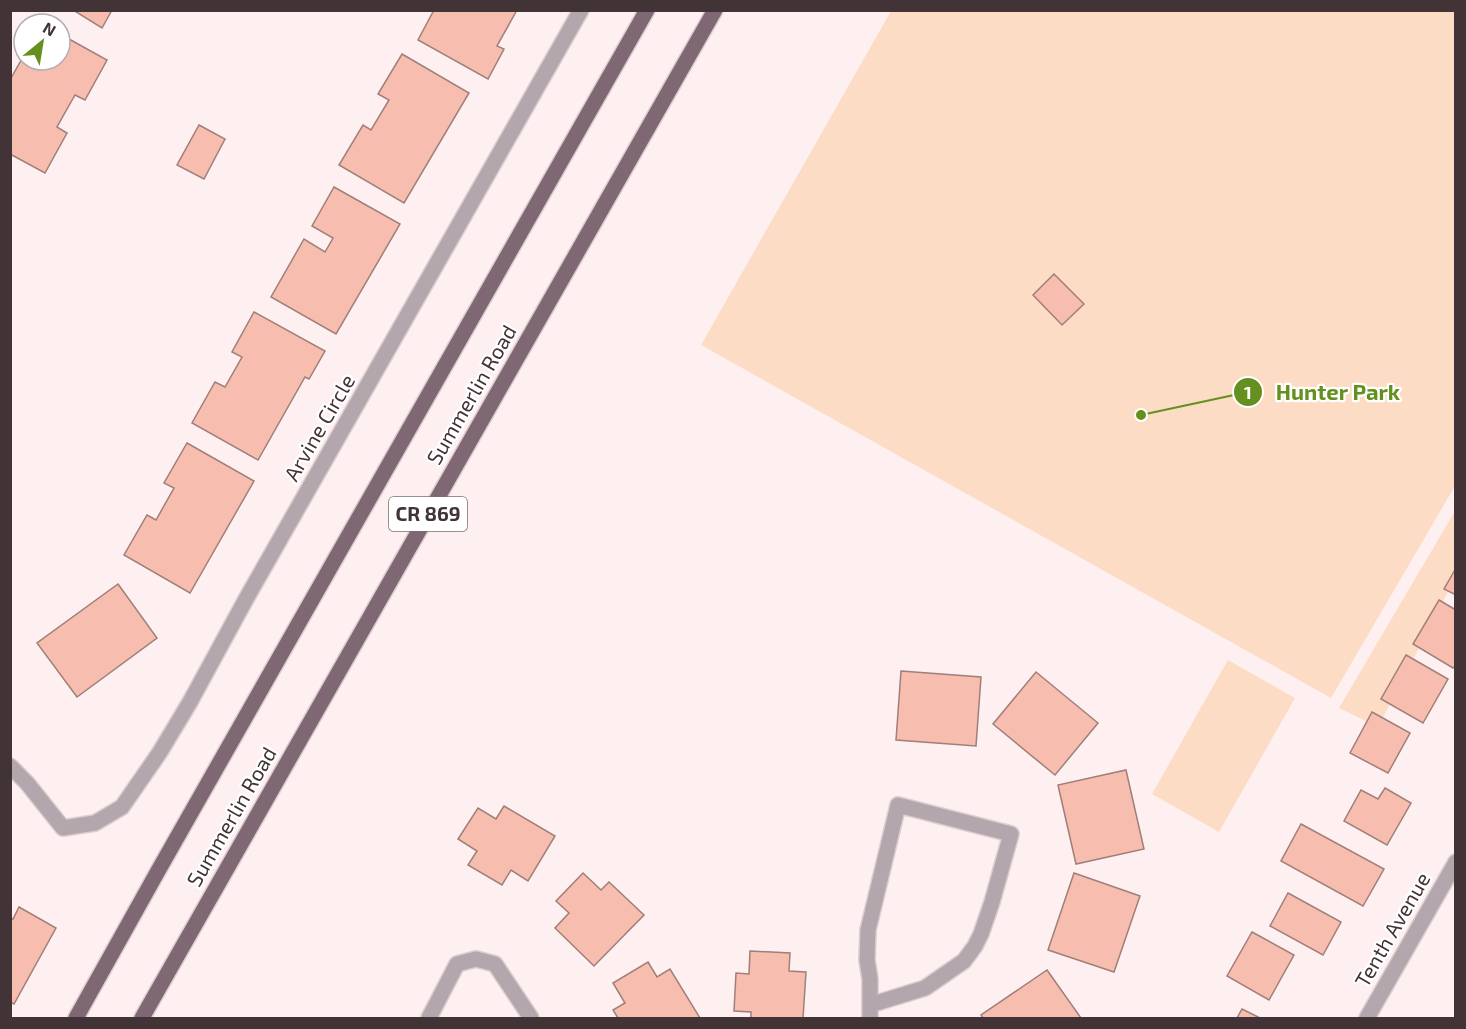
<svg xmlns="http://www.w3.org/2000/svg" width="1466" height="1029" font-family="'Exo 2',sans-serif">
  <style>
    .green { fill: #fddcc5 }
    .building { fill: #f7bdaf; stroke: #a07f78; stroke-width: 1.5 }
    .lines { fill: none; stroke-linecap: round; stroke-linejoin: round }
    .minor-casing { stroke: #dccdcf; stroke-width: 18 }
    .primary-casing { stroke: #dccdcf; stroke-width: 18 }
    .minor { stroke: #b4a6ad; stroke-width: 15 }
    .primary { stroke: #7f6773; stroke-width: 15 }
    .labels { text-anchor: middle; stroke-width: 4.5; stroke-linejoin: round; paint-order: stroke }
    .shield { fill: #fff; stroke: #7b7172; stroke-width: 1.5 }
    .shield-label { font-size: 20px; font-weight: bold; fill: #423436 }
    .street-label { font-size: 21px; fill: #423436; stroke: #fff }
    .leader { fill: none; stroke: #659020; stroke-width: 2 }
    .callout-dot { fill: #659020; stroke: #fff; stroke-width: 2 }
    .mark-label { font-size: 18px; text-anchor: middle; font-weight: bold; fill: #fff }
    .callout-label { font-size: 22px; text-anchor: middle; font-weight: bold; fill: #659020; stroke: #fff; stroke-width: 4.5; stroke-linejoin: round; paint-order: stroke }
  </style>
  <rect width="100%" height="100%" fill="#feeff1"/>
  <g class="green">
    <path d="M891 11H1455V486L1331 698 701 345Z"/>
    <path d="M1455 511V578L1378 727 1339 708Z"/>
    <path d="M1228 660 1295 698 1219 832 1152 794Z"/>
  </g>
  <g class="building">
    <path d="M73 10H112L102 28Z"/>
    <path d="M434 10H517L497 46 504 49 488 79 418 40Z"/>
    <path d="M60 34 107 60 85 100 75 95 57 127 67 133 45 173 10 154V80L24 55V60H60Z"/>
    <path d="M402 54 469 93 404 203 339 165 363 125 371 130 389 100 378 94Z"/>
    <path d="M199 125 225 139 204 179 177 165Z"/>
    <path d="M334 187 400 224 336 334 271 297 304 239 325 252 333 238 312 226Z"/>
    <path d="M1054 274 1084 304 1062 325 1033 295Z"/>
    <path d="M254 312 325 351 309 379 305 377 258 460 192 423 215 382 225 387 242 357 232 352Z"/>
    <path d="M187 443 254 481 190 593 124 555 147 515 156 520 174 488 164 483Z"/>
    <path d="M1456 568V595L1444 589Z"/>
    <path d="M118 584 157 638 77 697 37 643Z"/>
    <path d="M1439 600 1456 610V665L1453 668 1413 644Z"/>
    <path d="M1406 655 1448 679 1423 723 1381 699Z"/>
    <path d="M901 671 981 677 976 746 896 740Z"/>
    <path d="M1036 672 1098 723 1055 775 993 724Z"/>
    <path d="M1372 712 1410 733 1388 773 1350 753Z"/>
    <path d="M1126 770 1144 849 1076 864 1058 785Z"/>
    <path d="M1385 788 1411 803 1387 845 1344 821 1361 790 1378 799Z"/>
    <path d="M504 806 555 836 528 881 511 870 502 885 468 865 477 851 458 839 478 808 496 819Z"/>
    <path d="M1301 824 1384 869 1363 906 1281 861Z"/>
    <path d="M583 873 601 890 609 882 644 915 594 966 555 928 569 913 556 901Z"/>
    <path d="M1074 873 1140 896 1114 972 1048 950Z"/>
    <path d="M1288 893 1341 922 1323 955 1270 926Z"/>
    <path d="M19 907 56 928 14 1004 10 1002V918L13 919Z"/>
    <path d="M1252 932 1294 955 1269 1000 1227 976Z"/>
    <path d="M750 951 790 953 789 971 806 972 803 1018H751V1012L734 1011 736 973 749 974Z"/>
    <path d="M648 962 657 977 670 969 700 1018H618L613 1010 625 1003 613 983Z"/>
    <path d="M1047 970 1081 1018H983L981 1015Z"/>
    <path d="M1242 1009 1260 1018H1237Z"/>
  </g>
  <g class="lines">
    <defs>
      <g id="minor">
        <path d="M10 766 27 783 63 828 95 823 122 807 160 752 190 702 246 599 581 10"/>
        <path d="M429 1018 457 964 476 959 495 964 531 1018"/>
        <path d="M870 1018V979L867 960 868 930 898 805 1011 834 992 902 981 934 975 946 964 961 925 988 870 1005"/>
        <path d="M1367 1018 1456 862"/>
      </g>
      <g id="primary">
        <path d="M76 1018 158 871 647 10"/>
        <path d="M142 1018 715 10"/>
      </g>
    </defs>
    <use href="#minor" class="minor-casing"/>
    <use href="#primary" class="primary-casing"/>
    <use href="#minor" class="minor"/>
    <use href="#primary" class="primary"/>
  </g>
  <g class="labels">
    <rect class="shield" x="389" y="497" width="78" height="34" rx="4.5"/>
    <g class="shield-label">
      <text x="428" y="521">CR 869</text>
    </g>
    <g class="street-label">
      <text transform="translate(472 395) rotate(-60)" y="7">Summerlin Road</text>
      <text transform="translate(320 428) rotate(-60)" y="7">Arvine Circle</text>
      <text transform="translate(232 817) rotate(-60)" y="7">Summerlin Road</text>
      <text transform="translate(1393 930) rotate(-60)" y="7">Tenth Avenue</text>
    </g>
  </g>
  <path class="leader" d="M1141 415L1248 392"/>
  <g class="callout-dot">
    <circle cx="1141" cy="415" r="6"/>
    <circle cx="1248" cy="392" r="15"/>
  </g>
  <g class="mark-label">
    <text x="1248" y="399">1</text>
  </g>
  <g class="callout-label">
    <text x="1338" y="400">Hunter Park</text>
  </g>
  <rect width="1466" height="1029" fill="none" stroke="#423436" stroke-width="24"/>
  <g transform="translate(42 42) rotate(30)"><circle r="28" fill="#ffffff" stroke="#b3aeaf" stroke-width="1.5"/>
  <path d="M0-4.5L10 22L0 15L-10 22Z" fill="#659020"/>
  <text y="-9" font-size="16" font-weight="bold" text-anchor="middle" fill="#423436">N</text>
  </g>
</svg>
